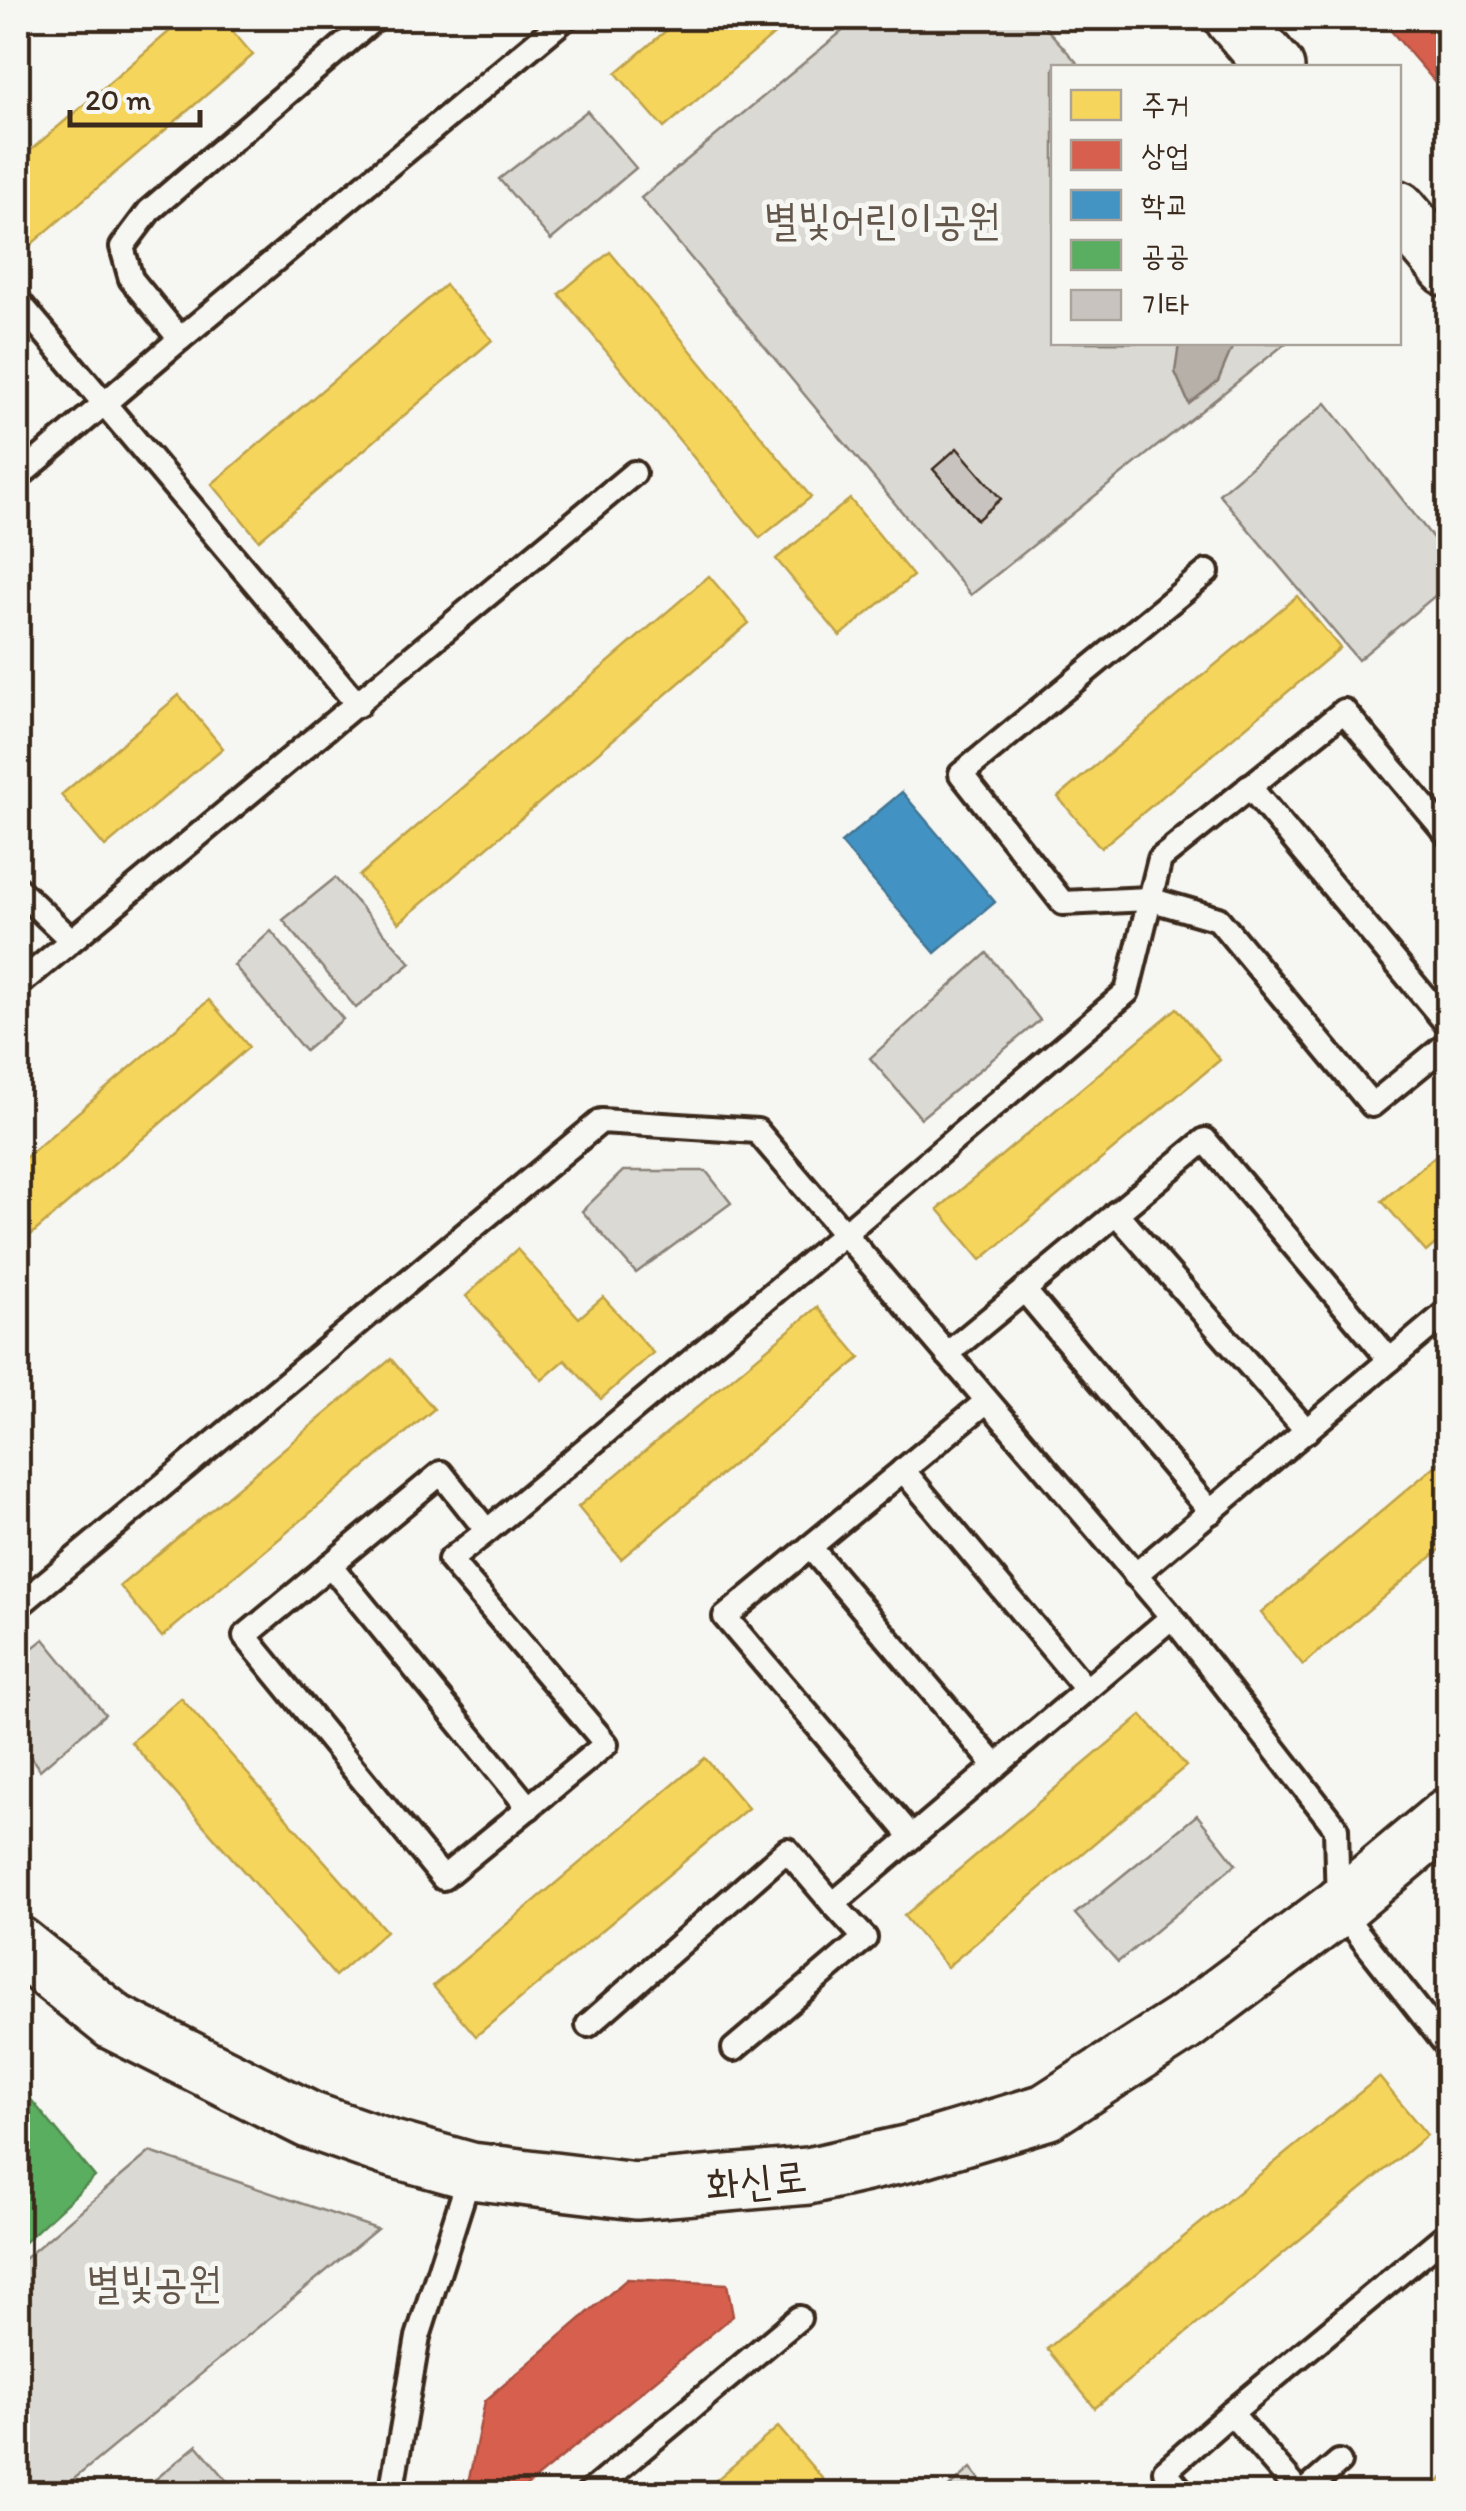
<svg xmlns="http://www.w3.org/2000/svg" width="1466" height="2511" font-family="Itim,'Poor Story',sans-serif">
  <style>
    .green { fill: #dad9d3; stroke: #8a8278; stroke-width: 2.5 }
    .water { fill: #b6b0a9; stroke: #857a71; stroke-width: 2.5 }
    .homes { fill: #f6d55c; stroke: #bea249; stroke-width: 2.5 }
    .shops { fill: #d6604d; stroke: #a8503f; stroke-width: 2.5 }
    .schools { fill: #4393c3; stroke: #417492; stroke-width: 2.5 }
    .public { fill: #5aae61; stroke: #51864d; stroke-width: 2.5 }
    .building { fill: #c8c3be; stroke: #3b2a1e; stroke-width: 2.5 }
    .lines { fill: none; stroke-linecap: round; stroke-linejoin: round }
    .lane-casing { stroke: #3b2a1e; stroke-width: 30 }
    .secondary-casing { stroke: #3b2a1e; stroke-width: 62 }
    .lane { stroke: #f6f6f2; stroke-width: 22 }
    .secondary { stroke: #f6f6f2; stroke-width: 55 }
    .labels { text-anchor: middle; stroke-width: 10; stroke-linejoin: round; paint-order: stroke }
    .park-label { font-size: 42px; fill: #63564b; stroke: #f6f6f2 }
    .street-label { font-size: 42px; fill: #3b2a1e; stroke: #f6f6f2 }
  </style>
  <rect width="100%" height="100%" fill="#f6f6f2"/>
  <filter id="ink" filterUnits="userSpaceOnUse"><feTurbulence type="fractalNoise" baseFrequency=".01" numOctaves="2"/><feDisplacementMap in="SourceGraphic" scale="20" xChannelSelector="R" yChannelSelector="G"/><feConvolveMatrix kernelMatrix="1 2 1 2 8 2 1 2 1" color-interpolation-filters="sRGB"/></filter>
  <g filter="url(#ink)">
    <g class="green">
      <path d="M858 18H1037L1081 67 1054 68V342L1286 343 971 595 641 198Z"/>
      <path d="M587 111 636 168 551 240 499 179Z"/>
      <path d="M1326 403 1448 557V585L1358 660 1219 494Z"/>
      <path d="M335 878 411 963 356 1008 283 920Z"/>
      <path d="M271 931 343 1019 305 1051 234 965Z"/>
      <path d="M987 953 1040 1020 921 1118 870 1058Z"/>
      <path d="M623 1171H706L731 1203 636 1273 582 1211Z"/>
      <path d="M44 1639 105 1714 40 1770 18 1740V1659Z"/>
      <path d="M1197 1815 1236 1864 1118 1962 1075 1914Z"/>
      <path d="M150 2152 377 2229 57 2493H18V2264Z"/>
      <path d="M197 2445 238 2493H139Z"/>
      <path d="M971 2468 991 2493H943Z"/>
    </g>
    <path class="water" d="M1179 343H1234L1218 381 1189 404 1175 372Z"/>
    <g class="homes">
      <path d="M185 18H221L253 55 20 254 18 251V161Z"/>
      <path d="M681 18H793L664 128 616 73Z"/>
      <path d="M610 252 811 497 760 538 559 294Z"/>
      <path d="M445 285 492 340 259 540 212 484Z"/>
      <path d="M850 499 913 576 840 636 776 559Z"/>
      <path d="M709 576 749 623 399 923 359 876Z"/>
      <path d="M1297 596 1340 648 1101 848 1058 797Z"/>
      <path d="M1448 682V706L1437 693Z"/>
      <path d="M179 695 223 748 105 847 61 795Z"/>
      <path d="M209 1000 249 1047 18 1246V1164Z"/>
      <path d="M1177 1008 1220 1060 981 1260 938 1209Z"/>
      <path d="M1448 1145V1233L1426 1252 1382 1201Z"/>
      <path d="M517 1249 579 1318 603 1297 653 1353 601 1399 565 1360 542 1380 466 1296Z"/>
      <path d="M817 1307 860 1358 621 1559 578 1507Z"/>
      <path d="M391 1359 434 1409 162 1637 120 1586Z"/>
      <path d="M1448 1455V1543L1303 1665 1261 1613Z"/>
      <path d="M181 1698 386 1931 335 1976 131 1742Z"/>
      <path d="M1142 1715 1186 1766 947 1967 904 1916Z"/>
      <path d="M705 1758 748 1808 476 2036 433 1986Z"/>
      <path d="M1379 2077 1427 2135 1095 2408 1047 2349Z"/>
      <path d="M778 2427 826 2483 814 2494H700Z"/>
      <path d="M1448 2473V2494H1424Z"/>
    </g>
    <g class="shops">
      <path d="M1380 18H1448V97Z"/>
      <path d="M627 2279 727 2284 733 2316 517 2494H466L485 2401Z"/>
    </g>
    <path class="schools" d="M902 792 995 902 935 953 841 843Z"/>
    <path class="public" d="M28 2096 95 2177 18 2248V2105Z"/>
    <path class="building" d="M957 448 1001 499 977 520 933 469Z"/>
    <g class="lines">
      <defs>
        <g id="lane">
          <path d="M375 18 149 211 122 247 131 279 180 339 566 18"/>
          <path d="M18 301 358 705"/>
          <path d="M18 477 180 339"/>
          <path d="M1207 572 961 774 1063 903 1149 899 1218 919 1372 1105 1448 1043"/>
          <path d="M1249 786 1448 1025"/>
          <path d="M18 889 71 940"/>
          <path d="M18 985 634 473"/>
          <path d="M1116 1213 1307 1431"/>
          <path d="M1024 1290 1211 1512"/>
          <path d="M947 1354 1205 1140 1390 1360 1448 1311"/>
          <path d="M903 1470 1086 1689"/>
          <path d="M487 1531 441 1473 245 1636 443 1878 606 1744 450 1560 487 1531 845 1233 1127 992 1160 859 1344 711 1448 835"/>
          <path d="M810 1547 996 1766"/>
          <path d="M330 1565 529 1808"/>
          <path d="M1135 1575 1390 1360"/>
          <path d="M18 1606 601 1121 757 1131 1172 1617 1336 1828 1338 1908 1448 2047"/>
          <path d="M912 1837 725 1617 987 1401"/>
          <path d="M588 2025 787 1850 833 1904 1172 1617"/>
          <path d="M734 2049 865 1938 833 1904"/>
          <path d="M1231 2413 1301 2494"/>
          <path d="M391 2494 418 2337 471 2171"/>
          <path d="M588 2494 799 2318"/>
          <path d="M1184 2494 1165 2471 1231 2413 1448 2233"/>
          <path d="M1302 2494 1339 2462"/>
        </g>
        <g id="secondary">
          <path d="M1233 18 1276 68"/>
          <path d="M1398 209 1448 268"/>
          <path d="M18 1945 114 2022 309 2120 389 2148 471 2171 636 2191 808 2176 910 2153 1046 2112 1183 2024 1338 1908 1448 1816"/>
        </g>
      </defs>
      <use href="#lane" class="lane-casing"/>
      <use href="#secondary" class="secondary-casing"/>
      <use href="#lane" class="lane"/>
      <use href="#secondary" class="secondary"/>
    </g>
  </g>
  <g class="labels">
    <g class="park-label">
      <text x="882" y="234">별빛어린이공원</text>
      <text x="154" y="2297">별빛공원</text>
    </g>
    <g class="street-label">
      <text transform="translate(756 2180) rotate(-6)" y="15">화신로</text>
    </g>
  </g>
  <rect width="1466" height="2511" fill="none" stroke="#f6f6f2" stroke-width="60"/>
  <rect x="30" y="30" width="1406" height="2451" fill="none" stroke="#3b2a1e" stroke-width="4" filter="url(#ink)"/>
  <rect x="1051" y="65" width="350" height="280" fill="#f6f6f2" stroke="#aba49d" stroke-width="2.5"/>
  <rect x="1071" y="90" width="50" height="30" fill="#f6d55c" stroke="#aba49d" stroke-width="2.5"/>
  <text x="1141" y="115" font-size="30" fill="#3b2a1e">주거</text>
  <rect x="1071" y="140" width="50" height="30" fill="#d6604d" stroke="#aba49d" stroke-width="2.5"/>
  <text x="1141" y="165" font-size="30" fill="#3b2a1e">상업</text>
  <rect x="1071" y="190" width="50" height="30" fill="#4393c3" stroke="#aba49d" stroke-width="2.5"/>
  <text x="1141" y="215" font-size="30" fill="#3b2a1e">학교</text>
  <rect x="1071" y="240" width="50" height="30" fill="#5aae61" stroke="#aba49d" stroke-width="2.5"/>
  <text x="1141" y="265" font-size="30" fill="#3b2a1e">공공</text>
  <rect x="1071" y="290" width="50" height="30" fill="#c8c3be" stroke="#aba49d" stroke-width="2.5"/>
  <text x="1141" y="315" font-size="30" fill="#3b2a1e">기타</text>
  <path d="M70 110v15h130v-15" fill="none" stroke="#3b2a1e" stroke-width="5"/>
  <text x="85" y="110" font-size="30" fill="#3b2a1e" stroke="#f6f6f2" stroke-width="8" paint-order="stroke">20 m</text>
</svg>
